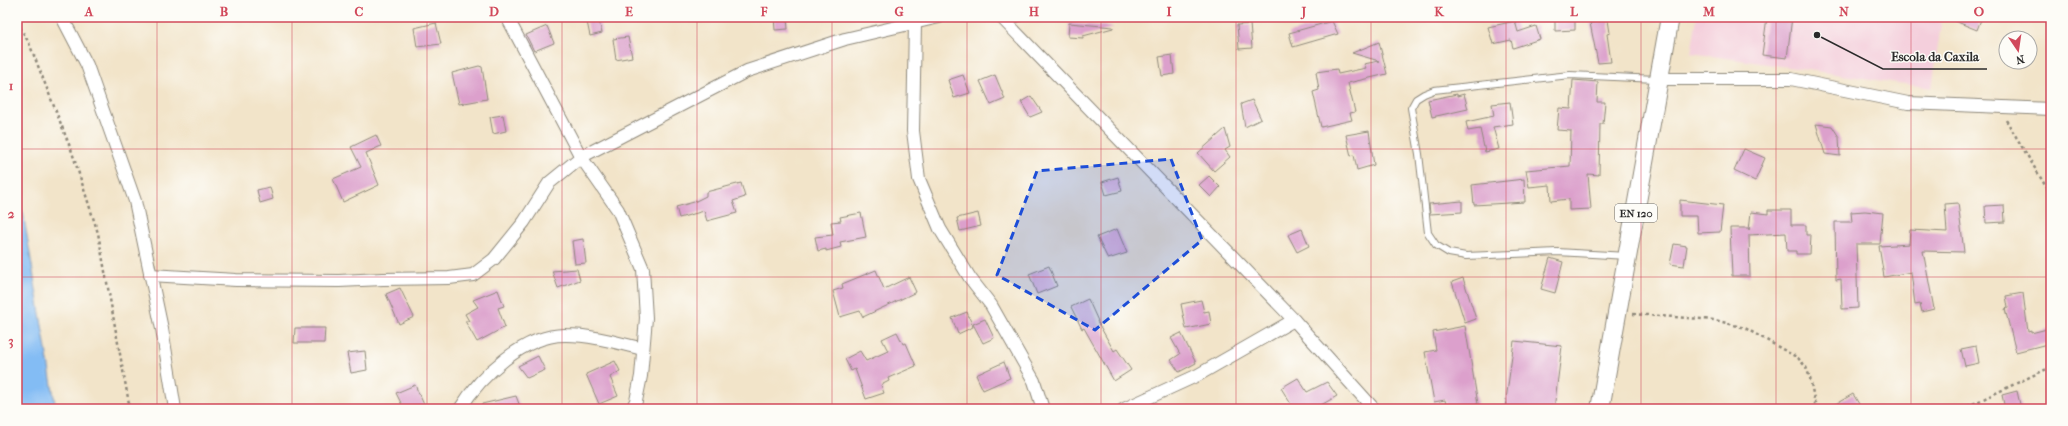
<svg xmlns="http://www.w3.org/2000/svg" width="2068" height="426" font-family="'IM FELL French Canon',serif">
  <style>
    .built { fill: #f4cfdc }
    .water { fill: #83bcf4; stroke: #577490 }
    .building { fill: #dca0cc }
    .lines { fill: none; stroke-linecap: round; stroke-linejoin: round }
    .lane-casing { stroke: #8e887a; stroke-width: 8 }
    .street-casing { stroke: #8e887a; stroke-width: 14 }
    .primary-casing { stroke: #8e887a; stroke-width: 20 }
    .path { stroke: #8e887a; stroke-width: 2.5; stroke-dasharray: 3 3; stroke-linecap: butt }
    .lane { stroke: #fff; stroke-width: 6 }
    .street { stroke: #fff; stroke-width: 12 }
    .primary { stroke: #fff; stroke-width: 18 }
    .marked { fill: #1d4ed8; fill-opacity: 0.2; stroke: #1d4ed8; stroke-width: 3; stroke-dasharray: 8 5; stroke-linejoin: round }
    .grid { fill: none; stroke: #d1495b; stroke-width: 1; stroke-opacity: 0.55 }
    .labels { text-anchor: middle; stroke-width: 3; stroke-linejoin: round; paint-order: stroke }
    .shield { fill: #fdfcf7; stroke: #6a6a68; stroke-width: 1 }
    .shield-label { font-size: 11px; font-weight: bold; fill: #2b2b2b }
    .leader { fill: none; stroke: #2b2b2b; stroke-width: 1.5 }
    .callout-dot { fill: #2b2b2b; stroke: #fdfcf7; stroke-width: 1.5 }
    .callout-label { font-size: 13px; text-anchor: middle; font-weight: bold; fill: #2b2b2b; stroke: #fdfcf7; stroke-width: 3; stroke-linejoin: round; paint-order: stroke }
    .neatline { fill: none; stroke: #d1495b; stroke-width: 1.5 }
    .grid-label { font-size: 13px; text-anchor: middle; font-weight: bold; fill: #d1495b }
  </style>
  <rect width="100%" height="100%" fill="#fdfcf7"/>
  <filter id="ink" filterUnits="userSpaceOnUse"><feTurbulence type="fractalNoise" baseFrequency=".025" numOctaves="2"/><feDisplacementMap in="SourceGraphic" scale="8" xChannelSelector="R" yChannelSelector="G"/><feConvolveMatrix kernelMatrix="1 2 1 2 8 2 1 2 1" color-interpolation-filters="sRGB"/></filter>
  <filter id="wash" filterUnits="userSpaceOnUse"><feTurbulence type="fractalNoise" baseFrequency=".012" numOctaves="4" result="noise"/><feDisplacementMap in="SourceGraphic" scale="16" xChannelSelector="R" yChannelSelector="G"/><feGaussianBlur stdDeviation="0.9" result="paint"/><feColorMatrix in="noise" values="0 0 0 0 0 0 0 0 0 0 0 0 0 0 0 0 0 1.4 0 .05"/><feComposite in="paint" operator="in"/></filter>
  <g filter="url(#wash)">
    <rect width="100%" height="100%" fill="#f2e4c9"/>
    <path class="built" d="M1697 17H1942L1932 88 1691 53Z"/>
    <path class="water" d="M17 203 23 212 56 409H17Z"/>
    <g id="blocks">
      <g class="building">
        <path d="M586 17H598L602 33 590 36Z"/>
        <path d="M774 17H787L788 29 775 30Z"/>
        <path d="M1555 17H1575V30L1555 31Z"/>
        <path d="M1767 17H1792L1787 58 1762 55Z"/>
        <path d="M1945 17H1982L1977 30Z"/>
        <path d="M1608 20 1610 33 1607 34 1611 62 1598 63 1590 23Z"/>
        <path d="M1332 21 1338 34 1293 47 1289 33Z"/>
        <path d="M1515 21 1518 32 1536 26 1540 39 1513 48 1511 40 1493 44 1488 27Z"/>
        <path d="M436 23 441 44 417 47 414 28Z"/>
        <path d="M1069 23 1113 27V28L1083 36V38L1068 37Z"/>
        <path d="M1250 24 1252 48 1239 49 1237 25Z"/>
        <path d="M547 26 554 43 534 51 526 35Z"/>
        <path d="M628 37 632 57 616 60 613 39Z"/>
        <path d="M1379 42 1387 74 1348 83 1355 112 1350 113 1352 120 1321 127 1313 92 1319 90 1316 72 1337 69 1338 74 1366 68 1364 64 1379 61 1352 53Z"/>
        <path d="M1172 55 1174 74 1162 76 1159 57Z"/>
        <path d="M479 66 482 67 487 99 459 104 452 73Z"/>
        <path d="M963 75 970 93 954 98 948 80Z"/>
        <path d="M995 75 1005 99 991 105 980 81Z"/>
        <path d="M1573 80 1598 82 1597 102H1605L1603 124H1600L1599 175 1588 174 1591 209 1569 210V199L1551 201 1550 185 1529 187 1526 170 1570 166 1571 131 1557 130 1559 108 1571 109Z"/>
        <path d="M1457 94V96L1464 94 1468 109 1432 117 1428 100Z"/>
        <path d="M1031 96 1042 112 1030 117 1021 102Z"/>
        <path d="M1252 100 1261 119 1245 127 1241 104Z"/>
        <path d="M1510 102 1513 124 1493 127 1499 149 1485 152 1480 129 1468 131 1466 122 1494 116 1492 104Z"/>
        <path d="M503 115 506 131 493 134 490 117Z"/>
        <path d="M1816 124 1832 126 1839 137 1840 156 1825 154Z"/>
        <path d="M1225 129 1230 147 1225 150 1230 157 1214 171 1198 153Z"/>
        <path d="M1369 131 1374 165 1357 170 1354 155 1351 156 1346 135Z"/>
        <path d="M376 135 381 146 366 153 379 185 343 202 333 179 361 167 351 147Z"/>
        <path d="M1744 149 1765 158 1755 181 1734 171Z"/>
        <path d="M1209 176 1220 187 1211 197 1199 185Z"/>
        <path d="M1118 177 1122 191 1106 195 1102 182Z"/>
        <path d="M1524 179 1525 202 1474 205 1472 185Z"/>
        <path d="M741 183 745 197 733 201 737 213 707 221 704 211 679 218 676 207 694 202 706 196V192Z"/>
        <path d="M270 187 273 199 260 203 257 190Z"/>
        <path d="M1680 200 1723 205 1720 232 1698 233 1697 216H1680Z"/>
        <path d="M1462 201V212L1430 214 1429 204Z"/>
        <path d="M1958 203 1964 252 1923 251 1934 309 1922 312 1920 304 1915 305 1911 272 1884 277 1879 246 1909 244 1910 230 1947 232 1945 204Z"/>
        <path d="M2004 205 2005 222 1986 223 1985 206Z"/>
        <path d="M1768 210H1791V225H1806V235H1811L1810 254H1796V251H1787L1786 233 1749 235 1750 276H1732L1730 228H1749V230L1751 212 1768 214Z"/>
        <path d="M1865 211 1883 213 1880 244H1856L1858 308 1842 309 1841 279 1836 280 1835 222H1852L1851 212Z"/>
        <path d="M861 213 866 237 840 242 841 247 826 251V249L818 251 815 237 833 235 831 222 841 221 840 217Z"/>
        <path d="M978 213 981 226 960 231 957 218Z"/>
        <path d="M1117 229 1127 253 1108 259 1097 237Z"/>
        <path d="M1302 229 1309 246 1297 252 1288 235Z"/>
        <path d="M583 239 586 263 575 264 572 241Z"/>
        <path d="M1674 244 1687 246 1684 266 1670 264Z"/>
        <path d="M1550 258 1563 262 1555 293 1541 289Z"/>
        <path d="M1049 266 1057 286 1037 294 1029 274Z"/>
        <path d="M577 269 580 280 558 288 552 271Z"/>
        <path d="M876 270 884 289 909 277 916 292 863 317 860 311 840 317 833 291 843 288 842 284Z"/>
        <path d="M1463 278 1476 319 1465 323 1452 282Z"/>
        <path d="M400 288 414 317 399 324 386 294Z"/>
        <path d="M498 290 504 306 498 308 505 327 477 342 465 321H469L465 314 478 307 473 300Z"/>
        <path d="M2023 293 2028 332 2031 331V333L2051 328V343L2016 352 2005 309 2008 308 2006 296Z"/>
        <path d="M1088 299 1098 321H1097L1114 351 1117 349 1131 370 1114 381 1084 328 1082 329 1071 307Z"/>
        <path d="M1201 300 1204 312 1209 311 1211 324 1186 329 1181 304Z"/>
        <path d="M967 312 973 327 958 334 952 318Z"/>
        <path d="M985 319 994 338 983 343 973 324Z"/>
        <path d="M1465 326 1478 404 1447 409 1445 400 1434 402 1425 352 1436 350 1433 332Z"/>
        <path d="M295 328H325L324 343H294Z"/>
        <path d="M897 332 903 344 906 343 916 366 888 378 889 381 881 385 884 393 866 399 855 369 851 371 845 359 860 351 866 361 888 351 882 339Z"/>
        <path d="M1181 333 1196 363 1179 372 1171 360 1180 354 1171 338Z"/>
        <path d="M1514 341 1562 346 1554 409 1505 408Z"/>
        <path d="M1976 346 1979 363 1965 366 1961 349Z"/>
        <path d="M365 351 367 370 351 373 347 353Z"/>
        <path d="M538 356 545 370 527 378 518 366Z"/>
        <path d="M615 361 620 371 610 377 618 396 599 404 586 374Z"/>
        <path d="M1004 362 1010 378 983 390 976 375Z"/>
        <path d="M1298 378 1307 392 1327 382 1337 396 1314 409H1294L1281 388Z"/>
        <path d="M415 385 426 409H404L396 393Z"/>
        <path d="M2017 391 2021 409H2005L2002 395Z"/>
        <path d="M1853 394 1862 409H1827Z"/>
        <path d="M516 396 521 409H482V404Z"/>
      </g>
    </g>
  </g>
  <g filter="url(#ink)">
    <use href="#blocks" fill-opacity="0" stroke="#8e887a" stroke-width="1"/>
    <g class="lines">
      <defs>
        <g id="lane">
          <path d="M1007 23 1021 17"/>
          <path d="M1627 256 1557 252 1466 256 1449 253 1436 245 1428 233 1419 154 1411 108 1416 99 1424 94 1434 90 1570 75 1657 79"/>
        </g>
        <g id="street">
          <path d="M62 17 87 65 135 201 162 329 175 409"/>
          <path d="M507 17 581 157 618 210 643 269 646 318 641 376 636 401 632 409"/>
          <path d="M1001 17 1294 320 1374 409"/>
          <path d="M915 23 913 131 919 179 940 229 970 278 991 305 1034 381 1043 409"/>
          <path d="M1659 79H1791L1908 103 2051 109"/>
          <path d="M150 275 236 280 339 281 383 279 449 278 473 275 494 259 524 222 549 183 581 157 747 71 845 39 939 17"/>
          <path d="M460 409C480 376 525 334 566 335 592 335 618 343 643 349"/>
          <path d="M1124 409 1198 375 1294 320"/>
        </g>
        <path id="primary" d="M1600 409 1670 17"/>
      </defs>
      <use href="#lane" class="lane-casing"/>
      <use href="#street" class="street-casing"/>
      <use href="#primary" class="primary-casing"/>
      <g class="path">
        <path d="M17 22 29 43 72 152 98 233 130 409"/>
        <path d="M2006 120 2051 195"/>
        <path d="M1633 314 1715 320 1745 328 1798 358 1806 367 1810 378 1816 409"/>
        <path d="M1962 409 2051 367"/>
      </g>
      <use href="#lane" class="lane"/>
      <use href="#street" class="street"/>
      <use href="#primary" class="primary"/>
    </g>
  </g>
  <path class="marked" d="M1171 159 1202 240 1095 330 997 275 1037 171Z"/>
  <path class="grid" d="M157 17V409M292 17V409M427 17V409M562 17V409M697 17V409M832 17V409M967 17V409M1101 17V409M1236 17V409M1371 17V409M1506 17V409M1641 17V409M1776 17V409M1911 17V409M17 149H2051M17 277H2051"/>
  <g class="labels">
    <rect class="shield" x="1615" y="204" width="42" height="18" rx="3"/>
    <g class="shield-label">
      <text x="1636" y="217">EN 120</text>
    </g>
  </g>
  <path class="leader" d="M1817 35L1883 69H1987"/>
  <circle class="callout-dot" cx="1817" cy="35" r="4"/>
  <g class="callout-label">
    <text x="1935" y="61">Escola da Caxila</text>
  </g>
  <rect width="2068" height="426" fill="none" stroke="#fdfcf7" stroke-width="44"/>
  <g transform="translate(2018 50) rotate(167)"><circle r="19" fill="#fdfcf7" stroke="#a9a8a5"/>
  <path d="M0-3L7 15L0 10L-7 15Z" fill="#d1495b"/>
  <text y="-6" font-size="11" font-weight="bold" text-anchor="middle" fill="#2b2b2b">N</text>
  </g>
  <rect x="22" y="22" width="2024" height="382" class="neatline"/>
  <g class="grid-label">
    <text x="89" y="16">A</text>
    <text x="224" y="16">B</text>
    <text x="359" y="16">C</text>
    <text x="494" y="16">D</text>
    <text x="629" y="16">E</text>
    <text x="764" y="16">F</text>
    <text x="899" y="16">G</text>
    <text x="1034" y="16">H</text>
    <text x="1169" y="16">I</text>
    <text x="1304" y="16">J</text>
    <text x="1439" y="16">K</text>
    <text x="1574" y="16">L</text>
    <text x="1709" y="16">M</text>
    <text x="1844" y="16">N</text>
    <text x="1979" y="16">O</text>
    <text x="11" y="90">1</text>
    <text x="11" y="218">2</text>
    <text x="11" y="345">3</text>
  </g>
</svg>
